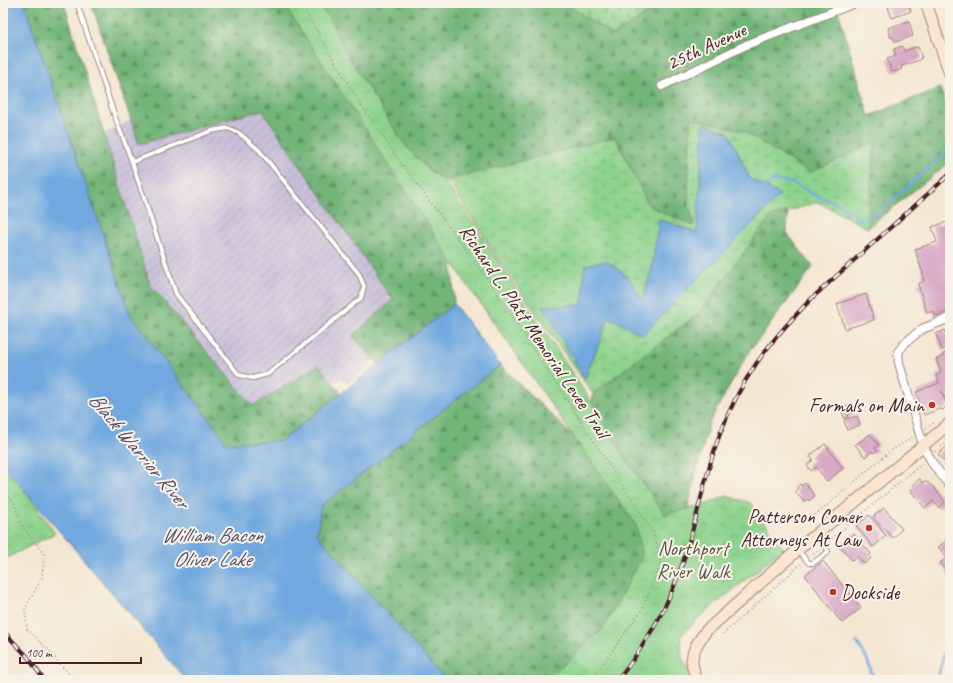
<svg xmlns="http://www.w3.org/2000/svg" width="953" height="683" font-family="Caveat,sans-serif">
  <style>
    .industrial { fill: url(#industrial-furrows) }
    .grass { fill: url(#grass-tufts); stroke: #6c795c }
    .forest { fill: url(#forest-firs); stroke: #5e6a52 }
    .wetland { fill: url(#wetland-marsh); stroke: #6c795c }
    .cemetery { fill: url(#cemetery-stones); stroke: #6c795c }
    .park { fill: url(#park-crowns); stroke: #6c795c }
    .water { fill: #70a8df; stroke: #5d6485 }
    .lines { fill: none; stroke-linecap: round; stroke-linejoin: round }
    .stream { stroke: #70a8df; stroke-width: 2.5 }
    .building { fill: #d8aac6 }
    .lane-casing { stroke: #9f837e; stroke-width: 6 }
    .street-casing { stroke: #9f837e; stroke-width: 10 }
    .secondary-casing { stroke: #9f837e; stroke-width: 13 }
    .path { stroke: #9f837e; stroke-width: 1.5; stroke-dasharray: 1 3; stroke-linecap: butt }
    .lane { stroke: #fff; stroke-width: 4 }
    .street { stroke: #fff; stroke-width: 8 }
    .secondary { stroke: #fbe5cf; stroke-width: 11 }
    .rail-casing { stroke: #4a1f2b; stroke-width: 4 }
    .rail { stroke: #f7f3e8; stroke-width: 2.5; stroke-dasharray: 8; stroke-linecap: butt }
    .poi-dot { fill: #c8321e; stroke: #f7f3e8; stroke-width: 1.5 }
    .labels { text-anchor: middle; stroke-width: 4; stroke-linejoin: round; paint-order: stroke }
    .street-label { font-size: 20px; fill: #4a1f2b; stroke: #f7f3e8 }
    .poi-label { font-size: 20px; fill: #4a1f2b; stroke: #f7f3e8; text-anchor: end }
    .park-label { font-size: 20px; fill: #5e5548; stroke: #f7f3e8 }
    .water-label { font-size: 21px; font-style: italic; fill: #574f6a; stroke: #f7f3e8 }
  </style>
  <defs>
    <pattern id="industrial-furrows" width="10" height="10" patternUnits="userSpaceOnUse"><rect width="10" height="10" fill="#c7c0d8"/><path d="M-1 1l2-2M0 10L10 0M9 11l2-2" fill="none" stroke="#aca5ba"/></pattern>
    <pattern id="grass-tufts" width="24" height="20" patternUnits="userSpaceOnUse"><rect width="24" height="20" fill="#8dd38d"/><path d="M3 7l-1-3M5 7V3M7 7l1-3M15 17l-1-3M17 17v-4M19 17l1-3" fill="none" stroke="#7bb57a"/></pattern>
    <pattern id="forest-firs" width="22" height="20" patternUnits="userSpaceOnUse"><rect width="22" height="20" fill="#72b578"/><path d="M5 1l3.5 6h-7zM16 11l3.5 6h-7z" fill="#609363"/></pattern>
    <pattern id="wetland-marsh" width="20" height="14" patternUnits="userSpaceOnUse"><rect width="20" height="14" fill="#8dd38d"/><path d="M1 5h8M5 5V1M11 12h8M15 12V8" fill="none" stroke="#7bb57a"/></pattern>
    <pattern id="cemetery-stones" width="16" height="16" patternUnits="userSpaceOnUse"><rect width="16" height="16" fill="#8dd38d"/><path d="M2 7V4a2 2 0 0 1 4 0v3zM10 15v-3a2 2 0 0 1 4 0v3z" fill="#7bb57a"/></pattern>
    <pattern id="park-crowns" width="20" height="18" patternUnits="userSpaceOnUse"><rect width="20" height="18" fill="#8dd38d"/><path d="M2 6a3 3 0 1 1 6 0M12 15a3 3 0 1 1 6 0" fill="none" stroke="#7bb57a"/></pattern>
  </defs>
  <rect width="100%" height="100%" fill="#f7f3e8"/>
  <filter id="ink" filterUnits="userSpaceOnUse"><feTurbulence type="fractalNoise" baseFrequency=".025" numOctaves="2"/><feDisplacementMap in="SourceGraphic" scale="8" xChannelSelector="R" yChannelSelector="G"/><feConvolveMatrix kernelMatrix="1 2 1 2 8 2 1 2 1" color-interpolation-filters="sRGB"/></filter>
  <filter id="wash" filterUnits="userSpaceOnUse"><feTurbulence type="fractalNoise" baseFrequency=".012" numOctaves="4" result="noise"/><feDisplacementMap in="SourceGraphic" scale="16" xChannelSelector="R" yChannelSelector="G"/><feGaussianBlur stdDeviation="0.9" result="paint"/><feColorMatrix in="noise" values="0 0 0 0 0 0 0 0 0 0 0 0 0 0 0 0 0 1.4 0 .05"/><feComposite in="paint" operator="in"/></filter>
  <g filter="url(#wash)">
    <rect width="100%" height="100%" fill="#f4e7d2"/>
    <path class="industrial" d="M261 56 431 302 392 338 366 368 348 383 341 378 331 383 263 434 124 314 85 143Z"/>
    <path class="grass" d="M3 470 19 483 55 533 3 560Z"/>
    <g class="forest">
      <path d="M24 3H64L150 285 253 406 319 365 341 393 281 441 227 443 131 316Z"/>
      <path d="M91 3H283L452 261 454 304 378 364 353 336 393 300 262 110 139 144Z"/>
      <path d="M317 3H565L613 35 664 3H836L869 116 940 88 950 114V162L867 228 875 143 810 173 743 131 691 118 688 200 694 226 649 206 615 137 448 180H444L427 169 402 141 351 61 327 15Z"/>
      <path d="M788 211 787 233 813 267 747 355 709 423 687 510 665 516 625 458 592 403 593 394 699 313 770 217Z"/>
      <path d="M500 365 575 438 636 525 642 557 603 629 547 680H446L317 534 321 506Z"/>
    </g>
    <path class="wetland" d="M691 118 743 131 810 173 875 142 867 228 818 202 770 217 699 313 593 394 499 260 448 180 615 137 649 206 694 226 688 200Z"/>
    <path class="cemetery" d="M565 3H664L613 35Z"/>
    <path class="park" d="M283 3H317L327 15 351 61 402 141 427 169 444 180 592 403 625 458 665 515 710 503 726 496 751 503 784 549 698 618 681 636V648L682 658 696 680H547L603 629 642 557 636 525 466 283Z"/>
    <g class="water">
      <path d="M3 3H24L131 316 227 443 281 441 454 304 500 365 321 506 317 534 446 680H186L3 465Z"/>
      <path d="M704 123 729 133 750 179 780 195 643 335 609 317 585 379 543 306 582 305 585 265 607 261 628 277 643 300 652 267 659 219 697 233Z"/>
    </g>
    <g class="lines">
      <g class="stream">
        <path d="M764 188 773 180 793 183 815 195 841 205 861 220 877 213 950 149"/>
        <path d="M857 642 867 659 874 680"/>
        <path d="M937 680 950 630"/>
      </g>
    </g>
    <g id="blocks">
      <g class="building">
        <path d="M893 3H908L911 11 892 18 888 7 894 5Z"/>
        <path d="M909 21 913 36 895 42 893 37 891 38 888 28Z"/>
        <path d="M902 46 904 51 916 47V48L918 47 922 58H920V60L901 66 902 69 892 72 887 59 896 56 894 49Z"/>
        <path d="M950 221V311L935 316 934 311 927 313 918 284 924 281 922 274H923L915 249 937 242 932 227Z"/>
        <path d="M866 294 874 320 845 329 837 304Z"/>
        <path d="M945 330 950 342V347L942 350 936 334Z"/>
        <path d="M950 351V403L948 405 941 390 947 406 943 410 939 409 924 415 916 392 939 383 936 375 941 373 936 359 943 356V354Z"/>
        <path d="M851 405 854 413 848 415 849 417 844 418 841 408Z"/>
        <path d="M857 416 860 425 847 430 844 420Z"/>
        <path d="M870 434 879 445 875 448 877 451 873 453 872 451 865 457 855 445Z"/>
        <path d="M825 444 843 468 827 481 816 467 811 471 807 465 813 460 810 456Z"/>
        <path d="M950 444V468L938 454Z"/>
        <path d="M920 479 923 483 925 481 927 483 928 482 931 486 932 485 945 502 939 508 933 501 925 508 910 490 912 489 911 488 915 484 914 483Z"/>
        <path d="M805 483 815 496 809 501 808 499 804 502 795 491 798 488 797 487 800 484 802 486Z"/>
        <path d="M884 508 902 529 893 538 885 529 884 530 873 517Z"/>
        <path d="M869 515 886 536 873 547 856 526Z"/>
        <path d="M854 534 871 554 869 556 871 558 864 564 857 556 852 560 839 545Z"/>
        <path d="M950 535V576L940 563 947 558 938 547 950 538 948 536Z"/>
        <path d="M823 561 861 608 842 623 805 575Z"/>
      </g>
    </g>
  </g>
  <g filter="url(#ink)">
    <use href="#blocks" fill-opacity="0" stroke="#9f837e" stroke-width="1"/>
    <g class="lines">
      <defs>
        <g id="lane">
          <path d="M77 3 114 114 132 162"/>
          <path d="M228 128 239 133 259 150 359 274 364 286 361 298 268 374 253 378 239 375 176 294 132 162 211 131Z"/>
          <path d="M798 550 806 560 809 563H813L827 553 828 551 825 545 816 535"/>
        </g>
        <g id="street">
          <path d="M662 86 746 45 855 3"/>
          <path d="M950 318 922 329 905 343 898 352 899 363 923 445 933 464 950 486"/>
          <path d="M694 671 698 680"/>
        </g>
        <g id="secondary">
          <path d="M926 3 950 74"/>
          <path d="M694 671C688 656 697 643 706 631L802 546 950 423"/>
        </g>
      </defs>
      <use href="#lane" class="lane-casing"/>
      <use href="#street" class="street-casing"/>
      <use href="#secondary" class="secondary-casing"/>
      <g class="path">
        <path d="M300 3 361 105 404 167 485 275 653 532 661 560 643 608 595 675 589 680"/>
        <path d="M926 428 934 423"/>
        <path d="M935 452 950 439"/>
        <path d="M3 491 15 504 20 523 44 554 42 578 25 609 27 629 49 651 74 680"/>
        <path d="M812 518 889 452 913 437"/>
        <path d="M829 541 923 463"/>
        <path d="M810 556 820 549"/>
        <path d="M723 634 801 564"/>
      </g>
      <use href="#lane" class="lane"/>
      <use href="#street" class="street"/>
      <use href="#secondary" class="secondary"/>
      <defs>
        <g id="rail">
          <path d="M3 631 27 656 44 680"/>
          <path d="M617 680C627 670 634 658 642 646 659 621 672 594 682 565 692 536 699 504 707 475 711 461 715 447 720 434 729 410 741 386 756 364 772 340 792 319 812 298L950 174"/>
        </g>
      </defs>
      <use href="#rail" class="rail-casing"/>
      <use href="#rail" class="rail"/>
    </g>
  </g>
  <g class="poi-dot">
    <circle cx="932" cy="405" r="4"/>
    <circle cx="869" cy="528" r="4"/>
    <circle cx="833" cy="592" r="4"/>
  </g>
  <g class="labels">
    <g class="street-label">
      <text transform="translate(706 46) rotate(-25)" y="7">25th Avenue</text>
      <text transform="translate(535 331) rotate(56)" y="7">Richard L. Platt Memorial Levee Trail</text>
    </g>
    <g class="poi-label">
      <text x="924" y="412">Formals on Main</text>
      <text x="861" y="523">Patterson Comer<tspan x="861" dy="23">Attorneys At Law</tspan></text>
      <text x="841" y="599" text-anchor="start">Dockside</text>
    </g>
    <g class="park-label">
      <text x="693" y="555">Northport<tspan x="693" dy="23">River Walk</tspan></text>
    </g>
    <g class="water-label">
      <text transform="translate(139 450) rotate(50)" y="7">Black Warrior River</text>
      <text x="212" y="542">William Bacon<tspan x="212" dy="24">Oliver Lake</tspan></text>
    </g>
  </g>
  <rect width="953" height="683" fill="none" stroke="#f7f3e8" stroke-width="16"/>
  <path d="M20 657v6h121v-6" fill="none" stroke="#4a1f2b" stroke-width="2"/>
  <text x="26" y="657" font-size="12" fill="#4a1f2b" stroke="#f7f3e8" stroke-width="3" paint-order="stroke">100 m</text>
</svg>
